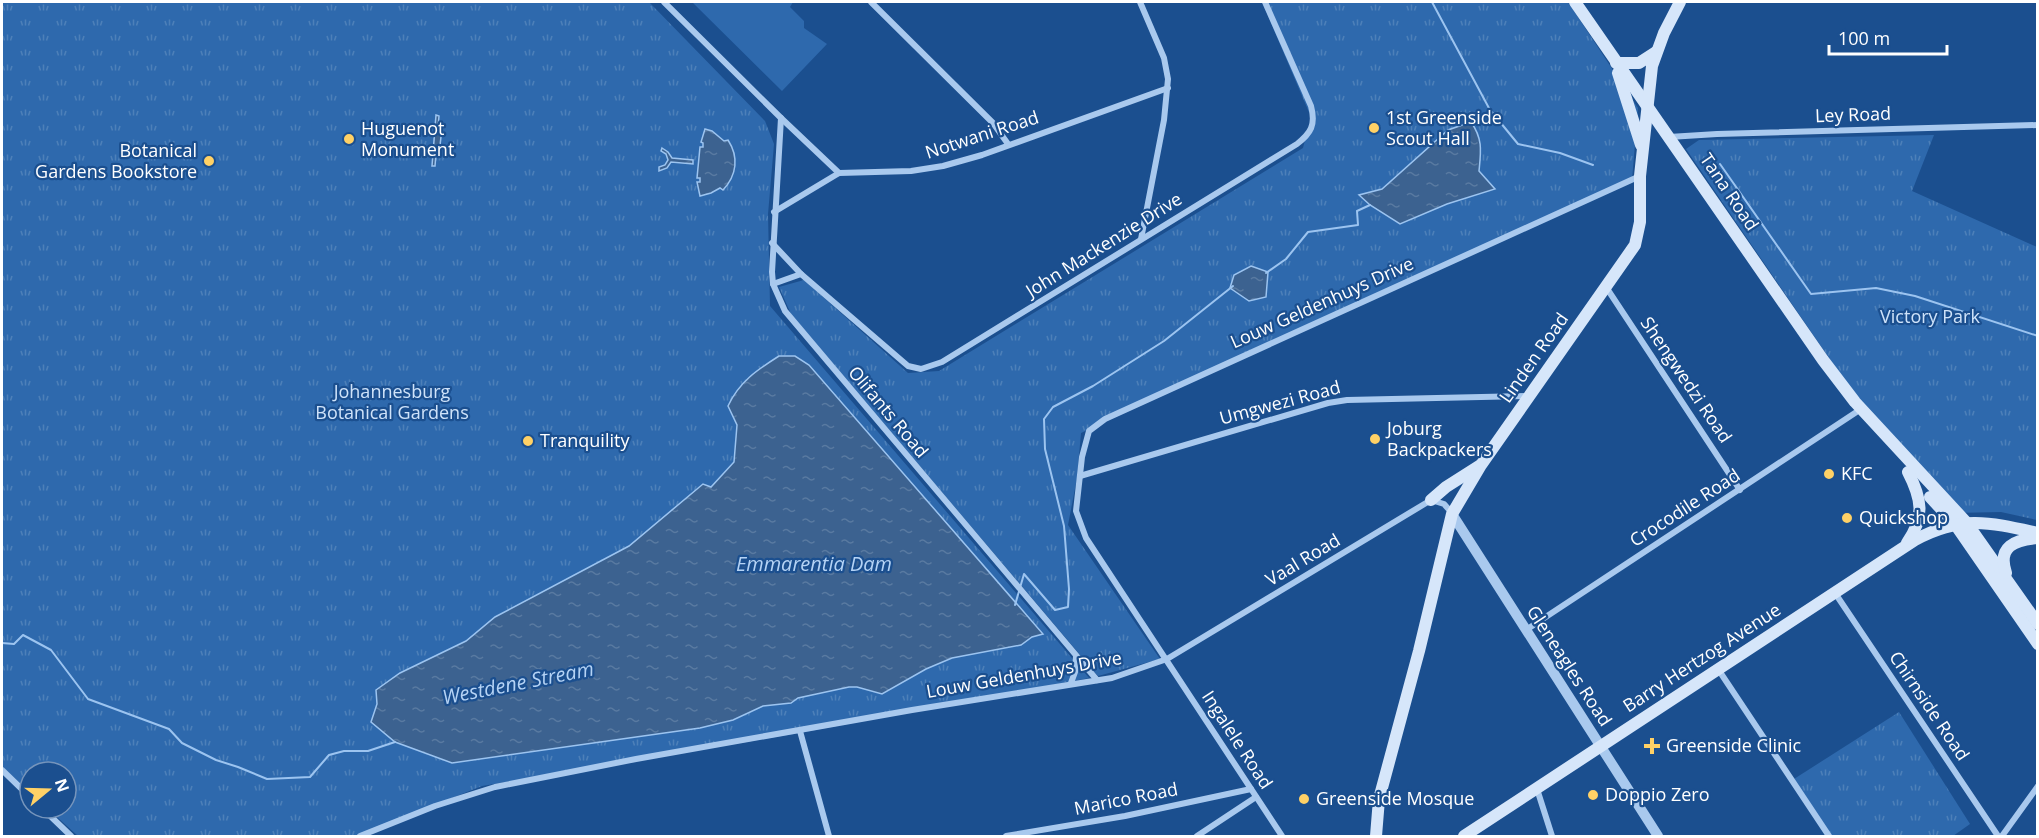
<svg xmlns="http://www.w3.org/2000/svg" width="2039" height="838" font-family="'Open Sans',sans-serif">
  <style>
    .park { fill: url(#park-tufts) }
    .pitch { fill: #2e69ad }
    .water { fill: url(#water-ripples); stroke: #9cc4f0; stroke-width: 1.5 }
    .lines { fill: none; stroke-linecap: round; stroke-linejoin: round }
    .stream { stroke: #9cc4f0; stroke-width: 2 }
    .minor { stroke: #a9c9ee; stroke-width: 6 }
    .tertiary { stroke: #a9c9ee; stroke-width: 10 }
    .secondary { stroke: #d6e6fa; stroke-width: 12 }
    .poi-dot { fill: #ffd166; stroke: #1b4f8f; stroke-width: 2 }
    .labels { text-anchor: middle; stroke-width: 4.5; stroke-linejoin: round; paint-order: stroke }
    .street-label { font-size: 18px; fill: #fff; stroke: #1b4f8f }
    .poi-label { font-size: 18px; fill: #fff; stroke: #1b4f8f; text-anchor: start }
    .park-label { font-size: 18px; fill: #cfe3fa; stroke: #1b4f8f }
    .water-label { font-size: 20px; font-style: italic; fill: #b5d3f5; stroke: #1b4f8f }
  </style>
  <defs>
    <pattern id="park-tufts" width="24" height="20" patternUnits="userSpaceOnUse" patternTransform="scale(1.5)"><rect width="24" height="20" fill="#2e69ad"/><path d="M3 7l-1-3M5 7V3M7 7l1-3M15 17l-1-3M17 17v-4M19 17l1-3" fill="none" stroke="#4d80b9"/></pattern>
    <pattern id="water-ripples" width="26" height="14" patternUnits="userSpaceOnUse" patternTransform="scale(1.5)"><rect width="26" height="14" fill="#3c6290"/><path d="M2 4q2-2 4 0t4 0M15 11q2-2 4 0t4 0" fill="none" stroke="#597aa1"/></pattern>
  </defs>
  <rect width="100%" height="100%" fill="#1b4f8f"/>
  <g class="park">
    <path d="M2 2H649L765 121 774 144 768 214 770 306 1089 678 800 733 482 786 356 836H78L47 808H66V772H30V793L2 766Z"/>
    <path d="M1262 2H1568L1638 108 1632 180 1081 433 1077 478 1068 525 1160 659 1098 676 791 314 779 287 804 280 908 373 939 371 1303 148 1311 117Z"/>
    <path d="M1934 135 1912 191 2037 247V520L2001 512 1952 513 1866 412 1686 149 1699 140Z"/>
    <path d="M1899 712 1970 824 1953 836H1830L1794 779Z"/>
  </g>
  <path class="pitch" d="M692 2H793L790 7 804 21V28L827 44 782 91Z"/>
  <g class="water">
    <path d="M436 115 439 116 438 127 442 128 439 154H436L435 166H432Z"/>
    <path d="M1471 122C1483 139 1481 151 1479 171L1495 189 1447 204 1400 224 1370 205 1359 195 1382 189 1448 130Z"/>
    <path d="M705 129 712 131 724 141 728 140C739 157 737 175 723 190L720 188 711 193 700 196 697 182H700V178H697L700 147H703V143L701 142Z"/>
    <path d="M662 148 668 152 672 158 693 160V164L671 162 667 168 659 171V167L665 165 668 160 666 154 661 151Z"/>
    <path d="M1251 266 1268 272 1266 297 1249 301 1230 288 1234 275Z"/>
    <path d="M779 356H795L809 365 1043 634 1032 637 1021 645 952 658 926 669 882 694 857 687H849L798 698 791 703 763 706 733 720 700 728 452 763 395 742 371 722 377 704 376 690 400 673 466 641 495 617 629 546 703 484 711 487 734 462 737 425 728 406C739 382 757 370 779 356Z"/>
  </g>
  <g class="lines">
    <g class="stream">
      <path d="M1432 2 1490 110"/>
      <path d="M1471 122 1491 111 1518 144 1560 153 1593 165"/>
      <path d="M1720 164 1811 294 1876 288 1915 296 2038 336"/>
      <path d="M1266 273 1286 259 1308 232 1358 225 1357 211 1370 205"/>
      <path d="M1015 605 1024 574 1055 610 1068 607 1069 589 1064 526 1045 449 1044 419 1053 407 1093 386 1164 341 1233 286"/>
      <path d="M2 643 14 644 23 635 51 650 88 699 169 729 182 743 216 760 238 767 267 779 310 777 329 755 344 751H368L395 742"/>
    </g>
    <g class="minor">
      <path d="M664 2 781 118 772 272 773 284 785 311 1097 680"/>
      <path d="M871 2 993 123 1008 144"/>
      <path d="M1140 2 1164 58 1168 79 1164 120 1141 239"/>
      <path d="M781 118 839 173"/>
      <path d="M1669 137 1717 134 2038 125"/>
      <path d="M774 212 839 173 911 171 943 166 982 155 1168 88"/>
      <path d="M772 243 801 274"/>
      <path d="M773 284 801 274 908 366 921 369 942 362 1297 144C1311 133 1316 125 1311 106L1265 2"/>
      <path d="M1606 287 1740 490"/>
      <path d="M1080 476 1328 403 1347 400 1529 396"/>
      <path d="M1835 593 1998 836"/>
      <path d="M1526 630 1861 409"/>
      <path d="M1718 669 1829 836"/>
      <path d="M1071 683 1075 672 1076 656"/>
      <path d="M800 731 829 836"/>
      <path d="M2 770 30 797"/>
      <path d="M1537 789 1552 836"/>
      <path d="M42 808 71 836"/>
      <path d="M360 836 435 806 495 787 636 759 912 710 1112 678 1167 659 1431 500 1444 504 1452 513"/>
      <path d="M1006 836 1125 816 1251 789"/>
      <path d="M1197 836 1256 797"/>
      <path d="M1282 836 1086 538 1076 511 1082 457 1089 431 1105 419 1640 176"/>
      <path d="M2002 836 2038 786"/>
    </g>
    <path class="tertiary" d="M1452 514 1658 836"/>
    <g class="secondary">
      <path d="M1575 2 1823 360 1855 402 1966 522 2038 624"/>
      <path d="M1616 63H1639L1656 52"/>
      <path d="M1618 73 1641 145"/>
      <path d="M1930 497 1955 524 2038 644"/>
      <path d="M1431 500 1446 487 1479 466"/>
      <path d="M1907 543C1925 517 1922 499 1908 472"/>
      <path d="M2006 573C1997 546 2015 540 2038 538"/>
      <path d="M1376 836 1379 799 1419 651 1452 514 1481 465 1635 245 1640 222V176L1652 66 1664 33 1680 2"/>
      <path d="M1464 836 1915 540C1961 515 1989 522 2038 533"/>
    </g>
  </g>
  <g class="poi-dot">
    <circle cx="1374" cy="128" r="6"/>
    <circle cx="349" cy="139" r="6"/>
    <circle cx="209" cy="161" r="6"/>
    <circle cx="1375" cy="439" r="6"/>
    <circle cx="528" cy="441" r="6"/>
    <circle cx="1829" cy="474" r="6"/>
    <circle cx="1847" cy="518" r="6"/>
    <path d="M1649 737h6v6h6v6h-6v6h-6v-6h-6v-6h6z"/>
    <circle cx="1593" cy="795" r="6"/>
    <circle cx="1304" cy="799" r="6"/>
  </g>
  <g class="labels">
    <g class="street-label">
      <text transform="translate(1853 115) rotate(-2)" y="6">Ley Road</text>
      <text transform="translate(982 135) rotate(-18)" y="6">Notwani Road</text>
      <text transform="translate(1729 192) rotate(56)" y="6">Tana Road</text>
      <text transform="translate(1104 245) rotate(-32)" y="6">John Mackenzie Drive</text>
      <text transform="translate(1322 303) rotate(-24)" y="6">Louw Geldenhuys Drive</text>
      <text transform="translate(1534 358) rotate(-55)" y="6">Linden Road</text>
      <text transform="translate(1686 380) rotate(56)" y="6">Shengwedzi Road</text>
      <text transform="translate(1280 403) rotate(-15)" y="6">Umgwezi Road</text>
      <text transform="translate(888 412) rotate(50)" y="6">Olifants Road</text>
      <text transform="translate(1685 508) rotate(-33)" y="6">Crocodile Road</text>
      <text transform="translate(1303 560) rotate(-31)" y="6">Vaal Road</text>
      <text transform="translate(1702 658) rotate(-33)" y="6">Barry Hertzog Avenue</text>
      <text transform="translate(1569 666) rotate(57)" y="6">Gleneagles Road</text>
      <text transform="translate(1024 675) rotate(-10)" y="6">Louw Geldenhuys Drive</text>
      <text transform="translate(1929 706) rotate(56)" y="6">Chirnside Road</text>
      <text transform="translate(1237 740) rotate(57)" y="6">Ingalele Road</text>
      <text transform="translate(1126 799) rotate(-11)" y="6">Marico Road</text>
    </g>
    <g class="poi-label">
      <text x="1386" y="124">1st Greenside<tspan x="1386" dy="21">Scout Hall</tspan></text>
      <text x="361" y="135">Huguenot<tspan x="361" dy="21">Monument</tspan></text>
      <text x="197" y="157" text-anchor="end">Botanical<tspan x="197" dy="21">Gardens Bookstore</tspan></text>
      <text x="1387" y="435">Joburg<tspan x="1387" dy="21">Backpackers</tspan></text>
      <text x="540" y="447">Tranquility</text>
      <text x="1841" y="480">KFC</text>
      <text x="1859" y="524">Quickshop</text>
      <text x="1666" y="752">Greenside Clinic</text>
      <text x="1605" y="801">Doppio Zero</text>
      <text x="1316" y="805">Greenside Mosque</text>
    </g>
    <g class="park-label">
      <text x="1930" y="323">Victory Park</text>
      <text x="392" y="398">Johannesburg<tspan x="392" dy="21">Botanical Gardens</tspan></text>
    </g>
    <g class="water-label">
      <text x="814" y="571">Emmarentia Dam</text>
      <text transform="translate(518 683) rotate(-11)" y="7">Westdene Stream</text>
    </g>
  </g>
  <rect width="2039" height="838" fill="none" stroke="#ffffff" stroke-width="6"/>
  <g transform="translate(48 790) rotate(71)"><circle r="28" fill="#1b4f8f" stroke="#7695bc" stroke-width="1.5"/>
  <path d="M0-4.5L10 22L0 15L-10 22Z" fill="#ffd166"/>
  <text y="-9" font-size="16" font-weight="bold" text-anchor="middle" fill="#ffffff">N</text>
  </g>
  <path d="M1829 45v9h118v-9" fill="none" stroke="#ffffff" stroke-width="3"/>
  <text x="1838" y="45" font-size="18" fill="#ffffff" stroke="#1b4f8f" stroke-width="4.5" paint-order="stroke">100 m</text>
</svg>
